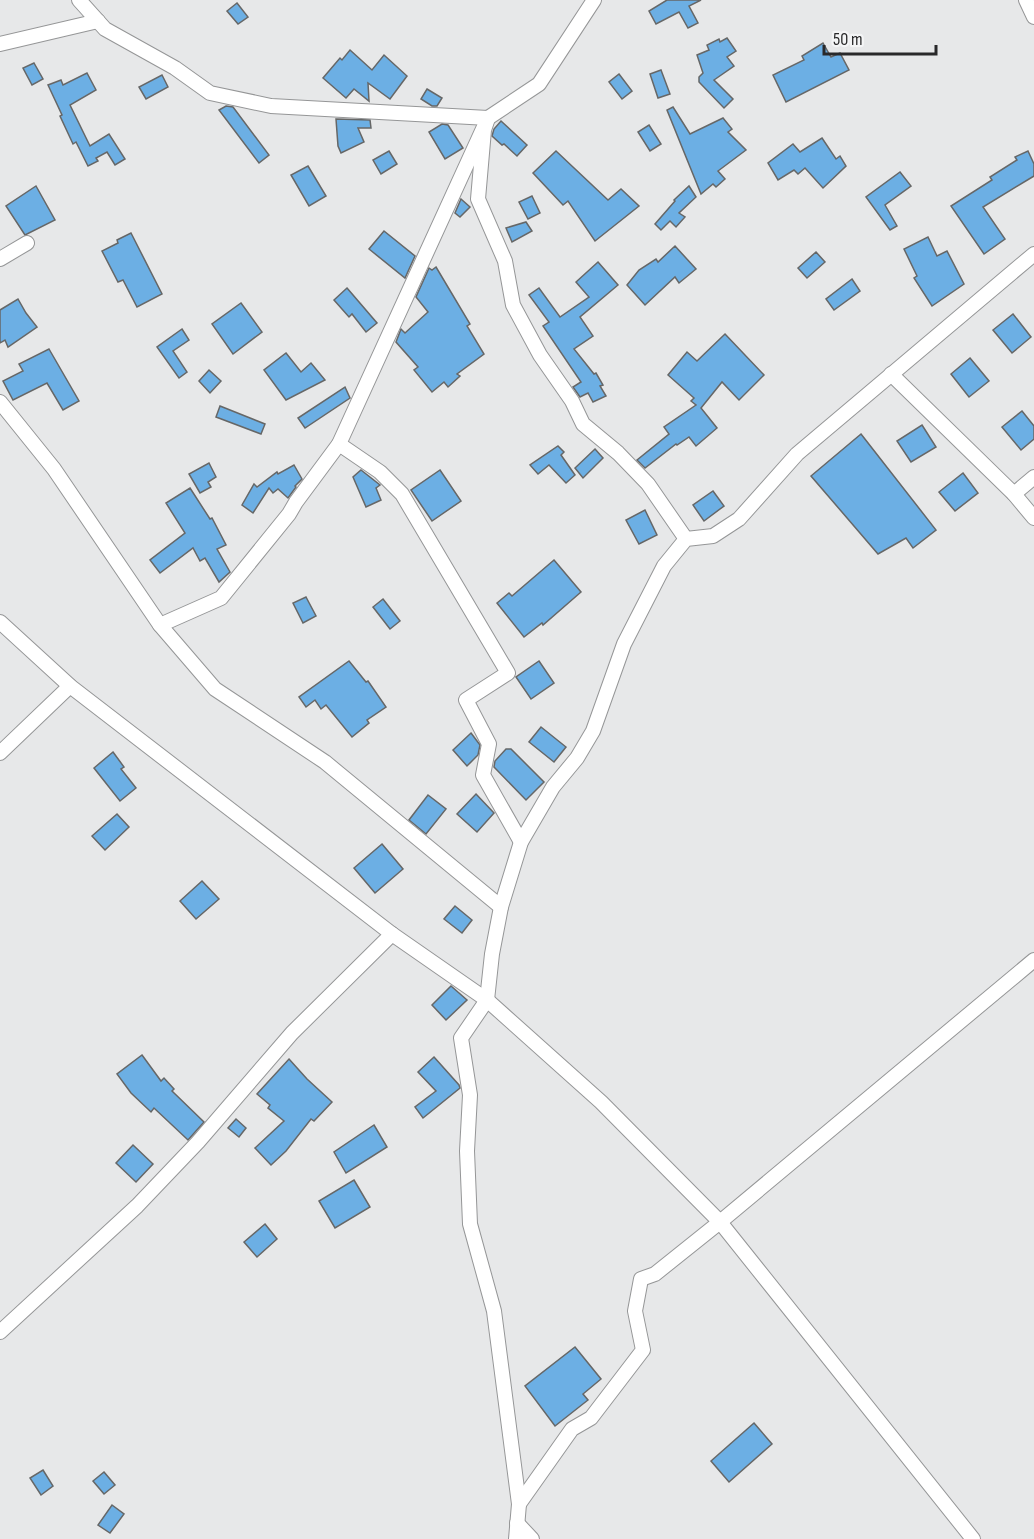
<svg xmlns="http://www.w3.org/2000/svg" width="1034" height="1539" font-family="'Sofia Sans Condensed',sans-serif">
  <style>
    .building { fill: #6cafe4; stroke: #666767; stroke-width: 1.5 }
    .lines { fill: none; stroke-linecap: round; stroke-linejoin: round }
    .minor-casing { stroke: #959697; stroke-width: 16 }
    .minor { stroke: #fff; stroke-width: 14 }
  </style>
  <rect width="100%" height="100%" fill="#e7e8e9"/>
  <g class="building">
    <path d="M667 0H701L689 6 698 23 688 28 679 12 656 24 649 11Z"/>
    <path d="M237 3 248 17 238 24 227 11Z"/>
    <path d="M727 38 736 51 727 57 734 66 714 80 733 99 724 108 699 82V77L703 73 697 55 709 50 707 45 719 39 720 42Z"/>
    <path d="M823 43 831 57 840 53 849 70 786 102 773 75 804 60 802 56Z"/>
    <path d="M350 50 372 70 384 55 407 76 390 99 368 83 369 101 354 89 346 98 323 78 340 58 342 60Z"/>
    <path d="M34 63 43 79 32 85 23 68Z"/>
    <path d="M661 70 670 94 658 98 650 74Z"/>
    <path d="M87 73 96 90 70 105 90 146 109 134 125 159 115 165 107 152 96 158 98 161 88 166 76 142 73 144 60 116 62 115 48 85 61 80 63 85Z"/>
    <path d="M619 74 632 91 622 99 609 82Z"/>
    <path d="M162 75 168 87 146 99 139 87Z"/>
    <path d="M427 89 442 98 437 106H432L421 99Z"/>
    <path d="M226 106 233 107 269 155 259 163 219 110Z"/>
    <path d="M673 107 690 134 723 118 732 129 728 132 746 150 718 171 725 179 716 187 713 184 701 194 667 110Z"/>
    <path d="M336 119 370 120 371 128H358L364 142 341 153 338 146Z"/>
    <path d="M501 121 527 145 517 156 504 144 502 145 492 136 494 129Z"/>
    <path d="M442 124 448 125 463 148 445 159 429 132Z"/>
    <path d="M649 125 661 144 650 151 638 132Z"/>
    <path d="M822 138 836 159 840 156 846 166 823 188 805 168 798 174 794 170 778 180 768 163 793 144 800 152Z"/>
    <path d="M389 151 397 164 381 174 373 160Z"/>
    <path d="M556 151 608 200 621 189 639 206 595 241 568 201 563 205 533 173Z"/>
    <path d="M1028 151 1034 164V176L983 207 1005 239 984 254 951 206 992 180 990 177 1017 160 1015 157Z"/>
    <path d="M308 166 326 196 309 206 291 175Z"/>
    <path d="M900 172 911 186 885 205 897 226 890 230 866 197Z"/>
    <path d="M36 186 55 220 25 235 6 206Z"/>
    <path d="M689 186 696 197 679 213 685 217 676 227 670 221 661 230 655 224 675 201 674 200Z"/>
    <path d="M532 196 540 213 528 219 519 202Z"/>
    <path d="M461 199 470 207 460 217 455 213Z"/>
    <path d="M526 222 532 231 512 242 506 228Z"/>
    <path d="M384 231 415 256 405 278 369 249Z"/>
    <path d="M131 233 162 294 137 307 123 280 118 282 102 251 118 243 117 240Z"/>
    <path d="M928 237 937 256 947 251 964 284 932 306 914 278 917 276 904 249Z"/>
    <path d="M675 246 696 269 679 283 675 277 645 305 627 285 639 270 656 259 658 262Z"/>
    <path d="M816 252 825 262 807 278 798 268Z"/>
    <path d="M598 262 618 285 580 317 593 336 574 349 594 374 596 373 603 385 600 386 606 396 593 402 588 393 580 397 573 387 581 382 543 326 549 322 529 295 539 288 560 317 589 297 576 282Z"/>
    <path d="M436 267 470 324 467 326 484 354 457 374 460 376 448 387 444 382 432 392 414 370 418 367 396 342 401 329 405 333 428 312 416 297 429 268 432 270Z"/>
    <path d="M852 279 860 291 834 310 826 299Z"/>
    <path d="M347 288 377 323 366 332 352 314 349 317 334 300Z"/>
    <path d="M18 299 26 313 37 327 8 347 5 340 0 343V310Z"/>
    <path d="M241 303 262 332 233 354 212 324Z"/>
    <path d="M1013 314 1031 337 1012 353 993 330Z"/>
    <path d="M182 329 189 340 173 351 187 372 179 378 157 347Z"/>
    <path d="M725 334 764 375 739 400 722 382 701 408 717 428 696 446 689 437 677 445 676 444 645 468 637 460 669 434 664 427 696 405 691 401 694 398 668 375 687 352 697 361Z"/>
    <path d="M49 349 79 401 63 410 47 383 13 400 3 381 23 371 19 364Z"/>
    <path d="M286 353 301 372 311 363 325 380 286 400 264 370Z"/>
    <path d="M970 358 989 381 969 397 951 374Z"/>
    <path d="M209 370 221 381 210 393 199 381Z"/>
    <path d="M345 387 350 398 305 428 298 418Z"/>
    <path d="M220 406 265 424 261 434 216 417Z"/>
    <path d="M1022 411 1034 426V439L1021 450 1002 427Z"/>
    <path d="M922 425 936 447 911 462 897 441Z"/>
    <path d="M861 434 936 530 913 548 906 538 878 554 811 476Z"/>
    <path d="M558 446 564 452 561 455 575 475 566 483 549 465 538 474 530 465Z"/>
    <path d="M595 449 603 458 583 478 575 468Z"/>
    <path d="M209 463 216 477 208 482 211 487 200 493 189 474Z"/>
    <path d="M294 465 302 479 295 486 296 487 288 498 278 489 273 493 269 488 253 513 242 505 254 484 257 487 277 472 278 474Z"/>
    <path d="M361 470 380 485 376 488 381 500 366 507 353 477Z"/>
    <path d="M440 470 461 501 432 521 411 490Z"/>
    <path d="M963 473 978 493 955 511 939 492Z"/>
    <path d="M190 488 210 519 212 518 226 545 217 549 230 572 219 582 205 558 200 561 193 548 160 573 150 560 185 533 166 503Z"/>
    <path d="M713 491 724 506 704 521 693 505Z"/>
    <path d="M645 510 657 535 639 544 626 520Z"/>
    <path d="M554 560 581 592 543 625 542 623 524 637 497 603 509 593 512 596Z"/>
    <path d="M306 597 316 616 303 623 293 603Z"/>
    <path d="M383 599 400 621 390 629 373 607Z"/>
    <path d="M349 661 366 682 368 681 386 707 367 720 369 723 352 737 326 705 321 709 315 700 306 707 299 697Z"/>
    <path d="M539 661 554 683 531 699 516 677Z"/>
    <path d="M541 727 566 747 554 762 529 742Z"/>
    <path d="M471 733 480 745 478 755 467 766 453 750Z"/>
    <path d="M506 749H511L544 782 526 800 494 767 495 761Z"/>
    <path d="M113 752 124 767 121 769 136 788 120 801 94 768Z"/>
    <path d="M476 794 494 813 477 832 457 814Z"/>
    <path d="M428 795 446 809 426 834 409 820Z"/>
    <path d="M117 814 129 827 105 850 92 836Z"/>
    <path d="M382 844 403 869 375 893 354 868Z"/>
    <path d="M202 881 219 899 196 919 180 901Z"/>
    <path d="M455 906 472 920 462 933 444 919Z"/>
    <path d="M451 986 467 1000 446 1020 432 1005Z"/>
    <path d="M142 1055 161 1081 164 1078 174 1089 172 1091 204 1122 188 1140 154 1108 151 1112 131 1093 117 1074Z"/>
    <path d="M434 1057 459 1085 460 1088 423 1118 415 1107 436 1091 418 1072Z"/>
    <path d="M289 1059 307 1079 332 1102 314 1121 311 1119 286 1151 271 1165 255 1148 284 1121 268 1108 270 1105 257 1094Z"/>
    <path d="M236 1119 246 1128 239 1137 228 1128Z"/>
    <path d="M374 1125 387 1147 346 1173 334 1152Z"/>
    <path d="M133 1145 153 1164 136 1182 116 1163Z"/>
    <path d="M354 1180 370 1207 335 1228 319 1201Z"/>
    <path d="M265 1224 277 1239 257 1257 244 1242Z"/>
    <path d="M575 1347 601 1379 583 1394 588 1400 555 1426 525 1386Z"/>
    <path d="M754 1423 772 1444 729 1482 711 1461Z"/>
    <path d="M43 1470 53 1486 41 1495 30 1478Z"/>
    <path d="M104 1472 115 1485 104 1494 93 1481Z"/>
    <path d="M112 1505 124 1514 110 1533 98 1525Z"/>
  </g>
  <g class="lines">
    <defs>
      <g id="minor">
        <path d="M79 0 105 29 175 68 210 93 271 106 488 118 484 130 478 199 505 261 513 305 540 355 572 401 583 424 618 453 648 484 686 539"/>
        <path d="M1026 0 1034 17"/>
        <path d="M0 44 98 21"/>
        <path d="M0 259 27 243"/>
        <path d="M891 374 1014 494 1034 518"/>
        <path d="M0 402 54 469 160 625 215 689 325 762 501 907"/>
        <path d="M339 444 380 472 402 494 508 673 466 700 489 744 483 775 521 842"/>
        <path d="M1014 494 1034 477"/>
        <path d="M0 622 70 686 392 934 487 1000 601 1102 720 1222 973 1539"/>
        <path d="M160 625 221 598 289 514 296 502 339 444 488 118 539 84 594 0"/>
        <path d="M0 753 70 686"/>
        <path d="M0 1332 137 1206 198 1142 292 1033 392 934"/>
        <path d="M519 1504 572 1429 591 1418 643 1350 635 1311 641 1279 655 1274 720 1222 1034 960"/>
        <path d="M517 1523 532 1539"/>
        <path d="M516 1539 519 1504 494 1311 470 1224 467 1151 470 1095 461 1038 487 1000 492 954 501 907 521 842 553 787 577 758 593 731 624 644 664 566 686 539 713 536 739 519 797 454 1034 254"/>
      </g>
    </defs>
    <use href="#minor" class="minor-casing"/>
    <use href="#minor" class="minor"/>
  </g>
  <path d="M824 45v9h112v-9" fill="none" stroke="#29292a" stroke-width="3"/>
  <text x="833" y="45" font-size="18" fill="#29292a" stroke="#f4f5f6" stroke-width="4.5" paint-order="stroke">50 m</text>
</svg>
